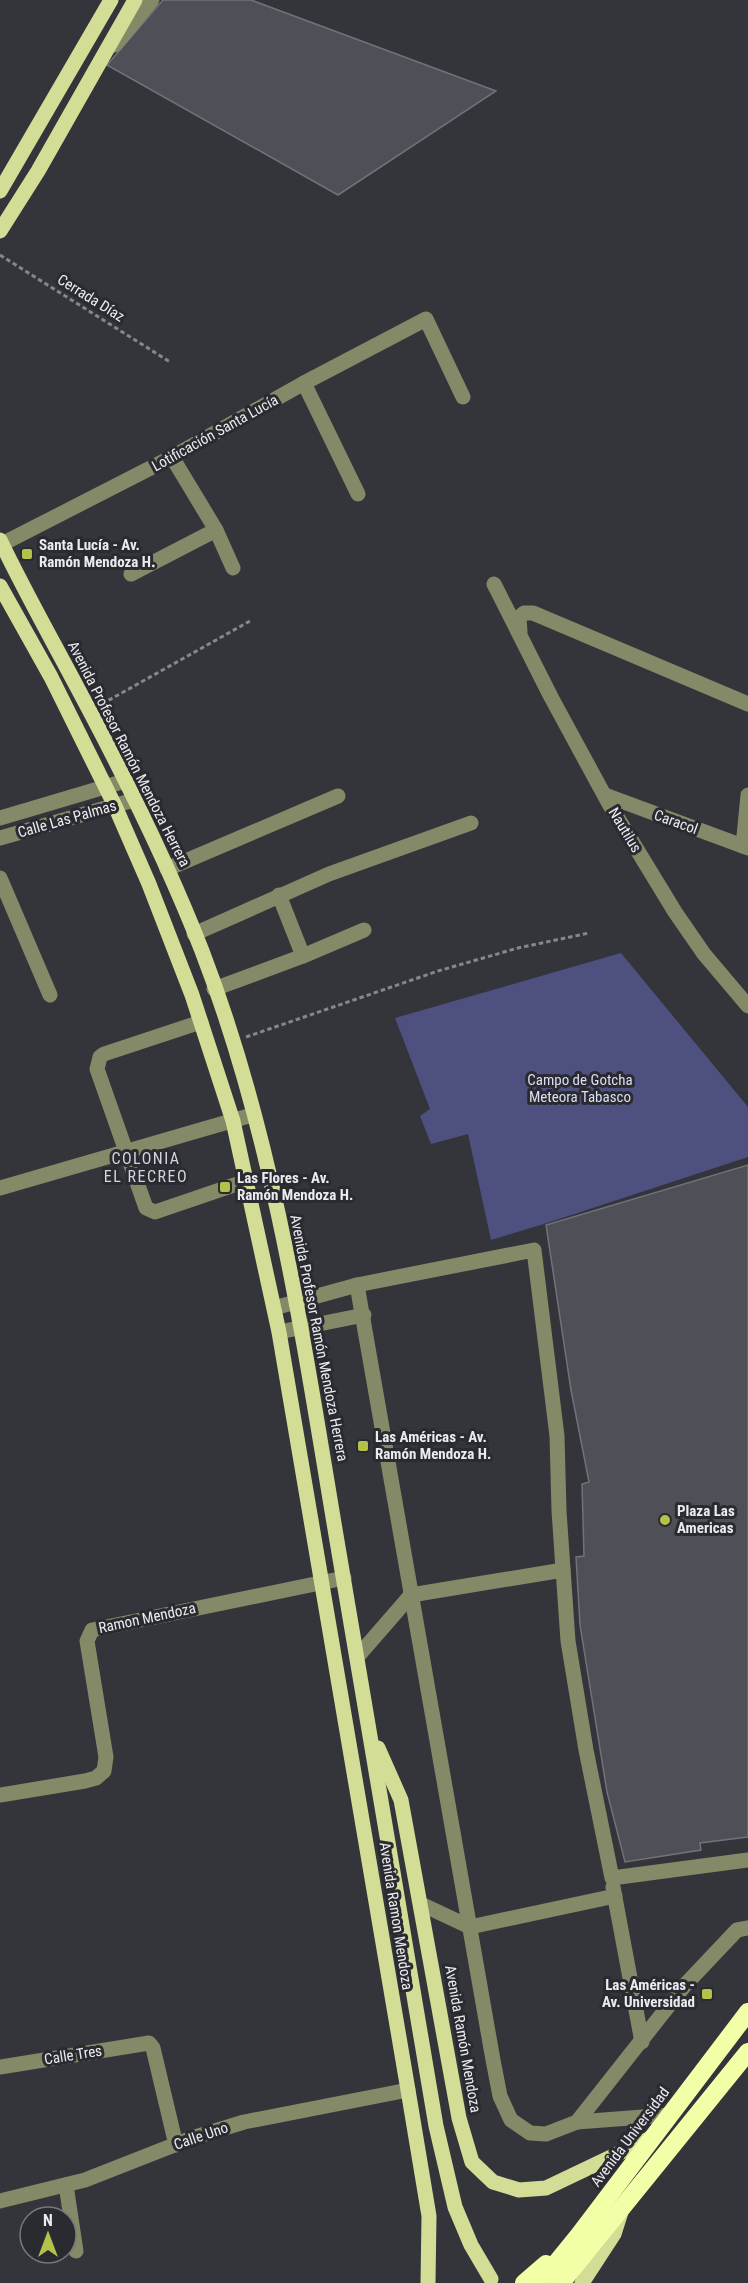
<svg xmlns="http://www.w3.org/2000/svg" width="748" height="2283" font-family="'Roboto Condensed',sans-serif">
  <style>
    .green { fill: #4e5080 }
    .building { fill: #4f5057; stroke: #717279; stroke-width: 1.5 }
    .lines { fill: none; stroke-linecap: round; stroke-linejoin: round }
    .path { stroke: #86868c; stroke-width: 3; stroke-dasharray: 4.5 3; stroke-linecap: butt }
    .minor { stroke: #848967; stroke-width: 15 }
    .major { stroke: #d3dd95; stroke-width: 15 }
    .highway { stroke: #f2ffa7; stroke-width: 18 }
    .poi-dot { fill: #b5c24a; stroke: #2a2a31; stroke-width: 2 }
    .labels { text-anchor: middle; stroke-width: 6; stroke-linejoin: round; paint-order: stroke }
    .street-label { font-size: 15px; fill: #eaebef; stroke: #2a2a31 }
    .poi-label { font-size: 15px; font-weight: bold; fill: #eaebef; stroke: #2a2a31; text-anchor: start }
    .park-label { font-size: 15px; fill: #dcdef3; stroke: #2a2a31 }
    .neighbourhood-label { font-size: 16px; letter-spacing: 1.5px; fill: #d3d4dd; stroke: #2a2a31 }
  </style>
  <rect width="100%" height="100%" fill="#34343b"/>
  <path class="green" d="M621 953 748 1107V1157L544 1224 491 1240 468 1134 431 1144 420 1116 430 1109 395 1018Z"/>
  <g class="building">
    <path d="M163 0H251L496 91 338 195 107 65Z"/>
    <path d="M748 1165V1837L700 1843 701 1850 625 1862 607 1792 580 1625 576 1557 584 1556 582 1484 589 1482 571 1390 546 1225Z"/>
  </g>
  <g class="lines">
    <g class="path">
      <path d="M0 255 170 362"/>
      <path d="M102 704 250 621"/>
      <path d="M246 1037 438 971 518 948 589 933"/>
    </g>
    <g class="minor">
      <path d="M115 45 152 0"/>
      <path d="M304 383 358 494"/>
      <path d="M172 457 216 530 233 568"/>
      <path d="M2 544 172 457 304 383 426 319 463 397"/>
      <path d="M131 574 216 530"/>
      <path d="M494 584 551 697 608 802 675 912 704 954 748 1006"/>
      <path d="M520 632 519 617 524 613H533L748 704"/>
      <path d="M605 795 748 848"/>
      <path d="M0 818 125 781"/>
      <path d="M0 838 134 800"/>
      <path d="M743 846 748 795"/>
      <path d="M167 869 338 796"/>
      <path d="M0 878 50 995"/>
      <path d="M279 895 303 956"/>
      <path d="M194 934 329 874 471 823"/>
      <path d="M214 989 303 956 364 930"/>
      <path d="M201 1022 104 1054 100 1057 97 1069 146 1208 155 1212 246 1181"/>
      <path d="M0 1188 252 1115"/>
      <path d="M357 1285 493 2060 500 2096 511 2120 530 2133 546 2134 577 2122 685 1985 737 1930 748 1928"/>
      <path d="M274 1308 357 1285 534 1250 557 1436 559 1511 568 1641 586 1750 612 1878 748 1860"/>
      <path d="M279 1332 364 1315"/>
      <path d="M358 1656 411 1595 563 1570"/>
      <path d="M0 1795 85 1781 96 1778 104 1771 106 1757 87 1641 92 1630 344 1578"/>
      <path d="M613 1887 642 2042"/>
      <path d="M421 1904 470 1927 615 1896"/>
      <path d="M0 2067 149 2043 153 2048 176 2145"/>
      <path d="M577 2122 669 2115"/>
      <path d="M66 2185 76 2251"/>
      <path d="M0 2201 85 2180 192 2138 244 2122 408 2090"/>
    </g>
    <g class="major">
      <path d="M0 191 111 0"/>
      <path d="M0 231 38 171 135 0"/>
      <path d="M0 540C24 590 51 638 77 687 123 773 167 861 202 951 274 1138 303 1338 336 1535 369 1732 403 1929 436 2126L455 2207 471 2245 491 2279"/>
      <path d="M0 586 51 677 115 806 149 884 192 995 233 1121 279 1332 408 2090 429 2216 428 2283"/>
      <path d="M378 1748 401 1800 459 2118 472 2162 493 2182 519 2190 546 2188 653 2137"/>
      <path d="M582 2283 614 2234 621 2212"/>
    </g>
    <g class="highway">
      <path d="M524 2283 546 2264"/>
      <path d="M540 2283 579 2235 748 2012"/>
      <path d="M561 2283 748 2052"/>
    </g>
  </g>
  <g class="poi-dot">
    <rect x="21" y="548" width="12" height="12" rx="3"/>
    <rect x="219" y="1181" width="12" height="12" rx="3"/>
    <rect x="357" y="1440" width="12" height="12" rx="3"/>
    <circle cx="665" cy="1520" r="6"/>
    <rect x="701" y="1988" width="12" height="12" rx="3"/>
  </g>
  <g class="labels">
    <g class="street-label">
      <text transform="translate(91 298) rotate(32)" y="5">Cerrada Díaz</text>
      <text transform="translate(215 433) rotate(-29)" y="5">Lotificación Santa Lucía</text>
      <text transform="translate(129 754) rotate(63)" y="5">Avenida Profesor Ramón Mendoza Herrera</text>
      <text transform="translate(67 819) rotate(-16)" y="5">Calle Las Palmas</text>
      <text transform="translate(676 822) rotate(20)" y="5">Caracol</text>
      <text transform="translate(625 830) rotate(59)" y="5">Nautilus</text>
      <text transform="translate(319 1338) rotate(79)" y="5">Avenida Profesor Ramón Mendoza Herrera</text>
      <text transform="translate(147 1618) rotate(-12)" y="5">Ramon Mendoza</text>
      <text transform="translate(396 1916) rotate(81)" y="5">Avenida Ramon Mendoza</text>
      <text transform="translate(463 2039) rotate(80)" y="5">Avenida Ramón Mendoza</text>
      <text transform="translate(73 2055) rotate(-9)" y="5">Calle Tres</text>
      <text transform="translate(201 2136) rotate(-19)" y="5">Calle Uno</text>
      <text transform="translate(630 2137) rotate(-53)" y="5">Avenida Universidad</text>
    </g>
    <g class="poi-label">
      <text x="39" y="550">Santa Lucía - Av.<tspan x="39" dy="17">Ramón Mendoza H.</tspan></text>
      <text x="237" y="1183">Las Flores - Av.<tspan x="237" dy="17">Ramón Mendoza H.</tspan></text>
      <text x="375" y="1442">Las Américas - Av.<tspan x="375" dy="17">Ramón Mendoza H.</tspan></text>
      <text x="677" y="1516">Plaza Las<tspan x="677" dy="17">Americas</tspan></text>
      <text x="695" y="1990" text-anchor="end">Las Américas -<tspan x="695" dy="17">Av. Universidad</tspan></text>
    </g>
    <g class="park-label">
      <text x="580" y="1085">Campo de Gotcha<tspan x="580" dy="17">Meteora Tabasco</tspan></text>
    </g>
    <g class="neighbourhood-label">
      <text x="146" y="1164">COLONIA<tspan x="146" dy="18">EL RECREO</tspan></text>
    </g>
  </g>
  <g transform="translate(48 2235)"><circle r="28" fill="#2a2a31" stroke="#77777d" stroke-width="1.5"/>
  <path d="M0-4.5L10 22L0 15L-10 22Z" fill="#b5c24a"/>
  <text y="-9" font-size="16" font-weight="bold" text-anchor="middle" fill="#eaebef">N</text>
  </g>
</svg>
